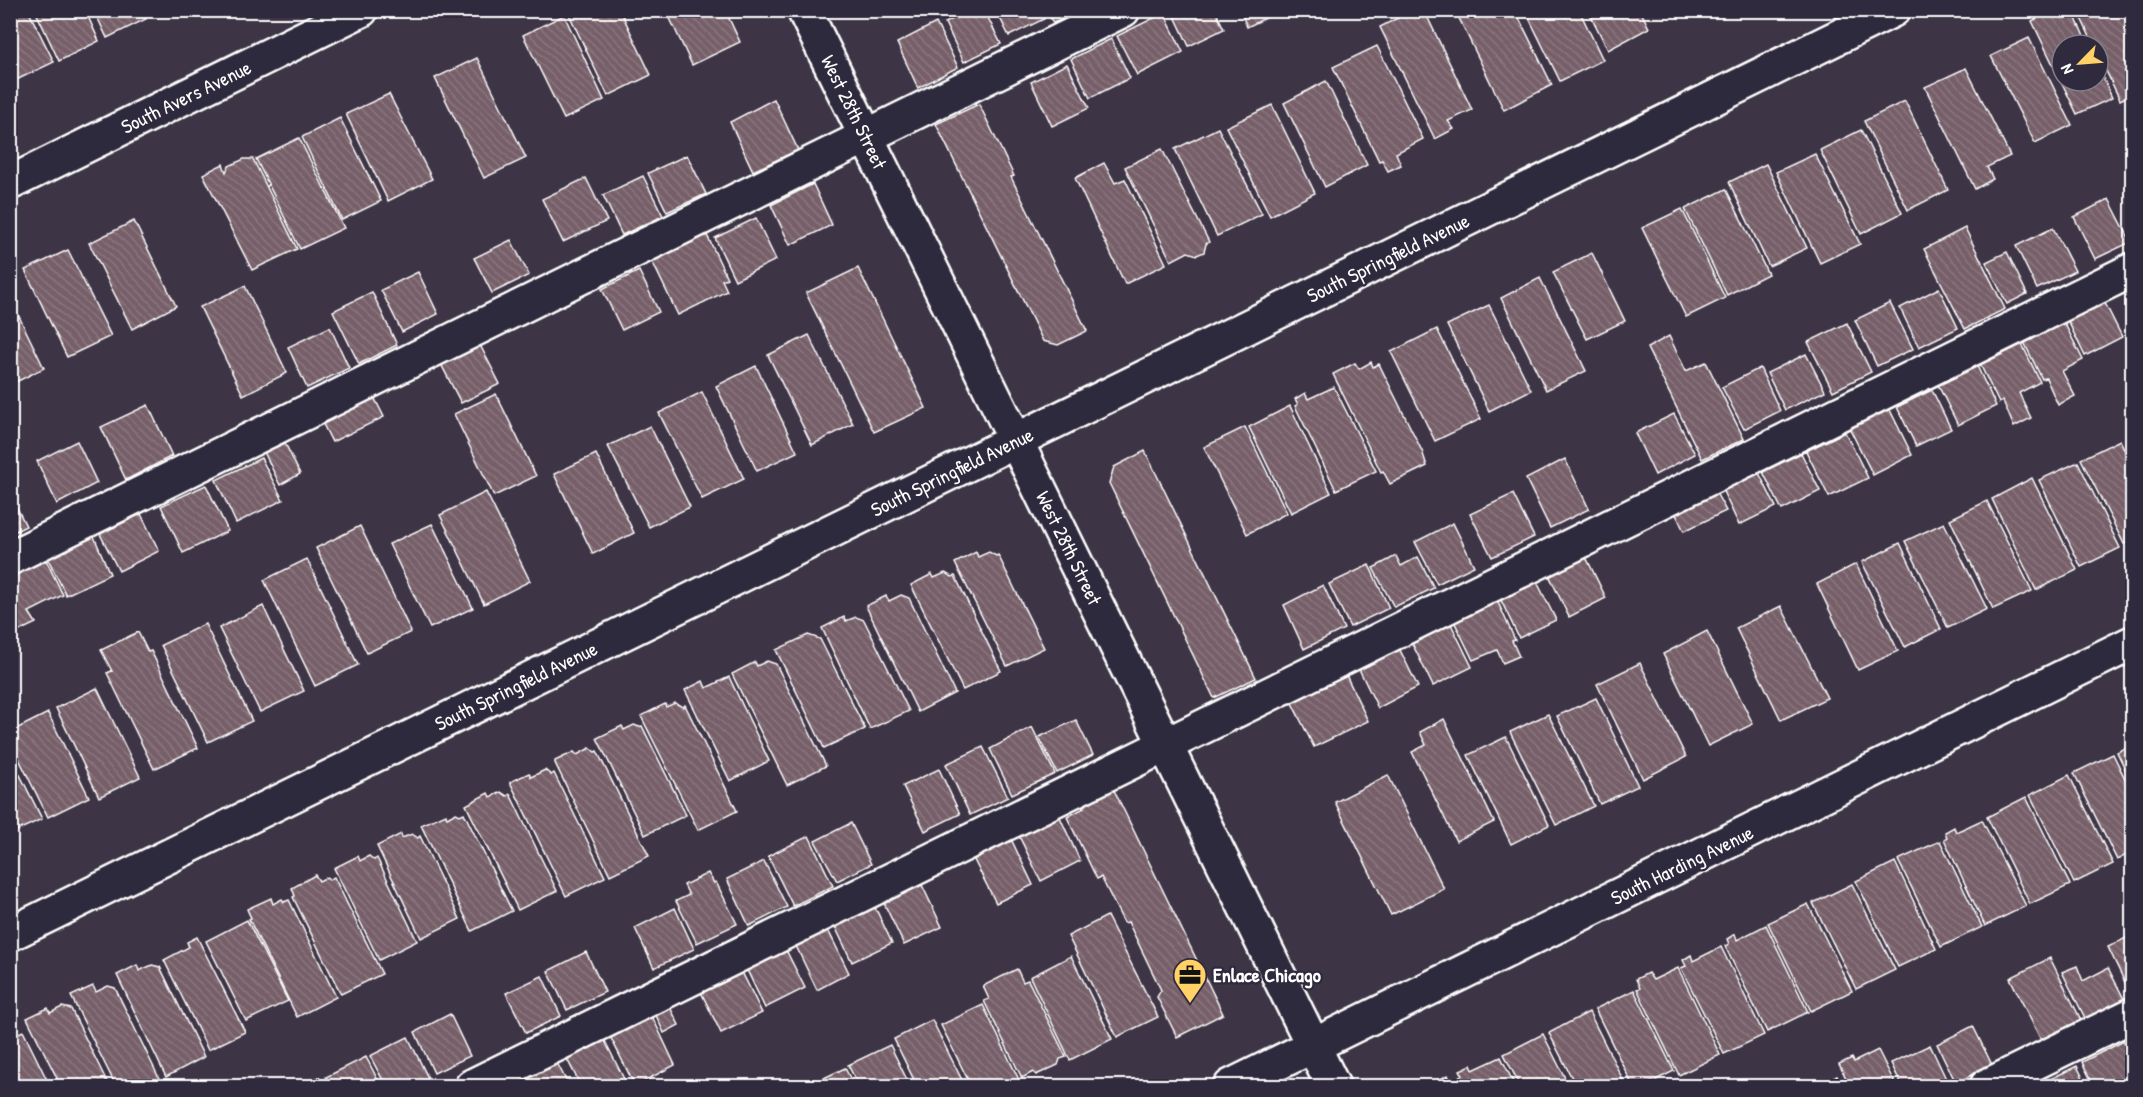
<svg xmlns="http://www.w3.org/2000/svg" width="2143" height="1097" font-family="'Patrick Hand',sans-serif">
  <style>
    .building { fill: url(#building-back-hatch); stroke: #fff; stroke-width: 1.5 }
    .lines { fill: none; stroke-linecap: round; stroke-linejoin: round }
    .minor-casing { stroke: #fff; stroke-width: 38 }
    .minor { stroke: #2f2a3d; stroke-width: 33 }
    .labels { text-anchor: middle; stroke-width: 4.5; stroke-linejoin: round; paint-order: stroke }
    .street-label { font-size: 20px; fill: #fff; stroke: #2f2a3d }
    .poi-label { font-size: 20px; font-weight: bold; fill: #fff; stroke: #2f2a3d; text-anchor: start }
  </style>
  <defs>
    <pattern id="building-back-hatch" width="6" height="6" patternUnits="userSpaceOnUse" patternTransform="scale(1.5)"><rect width="6" height="6" fill="#765e67"/><path d="M-1 5l2 2M0 0l6 6M5-1l2 2" fill="none" stroke="#8b767e"/></pattern>
  </defs>
  <rect width="100%" height="100%" fill="#3d3445"/>
  <filter id="ink" filterUnits="userSpaceOnUse"><feTurbulence type="fractalNoise" baseFrequency=".0167" numOctaves="2"/><feDisplacementMap in="SourceGraphic" scale="12" xChannelSelector="R" yChannelSelector="G"/><feConvolveMatrix kernelMatrix="1 2 1 2 8 2 1 2 1" color-interpolation-filters="sRGB"/></filter>
  <g filter="url(#ink)">
    <g class="building">
      <path d="M10 10H28L54 62 10 83Z"/>
      <path d="M35 10H85L99 41 59 61Z"/>
      <path d="M94 10H142L146 19 107 38Z"/>
      <path d="M571 10H620L651 75 608 96 568 12Z"/>
      <path d="M666 10H725L740 42 692 65Z"/>
      <path d="M971 10H984L1001 44 964 62 945 23Z"/>
      <path d="M996 10H1040L1044 19 1009 36Z"/>
      <path d="M1047 10H1079L1053 23Z"/>
      <path d="M1172 10H1215L1224 29 1189 46Z"/>
      <path d="M1240 10H1282L1247 27Z"/>
      <path d="M1413 10H1424L1472 110 1448 121 1454 129 1435 139 1380 27Z"/>
      <path d="M1455 10H1515L1552 85 1504 110Z"/>
      <path d="M1525 10H1579L1603 60 1560 81Z"/>
      <path d="M1588 10H1640L1649 28 1608 50Z"/>
      <path d="M2052 10H2072L2088 45H2062V81H2098V67L2112 98 2077 114 2032 21Z"/>
      <path d="M2081 10H2127L2132 21V94L2120 100 2098 54V45H2094L2078 12Z"/>
      <path d="M1164 13 1183 52 1137 75 1117 36Z"/>
      <path d="M564 15 604 100 564 119 523 35Z"/>
      <path d="M936 23 958 67 918 88 897 43Z"/>
      <path d="M2029 38 2072 125 2035 143 1991 56Z"/>
      <path d="M1111 39 1130 78 1090 98 1071 59Z"/>
      <path d="M1377 46 1423 139 1396 153 1401 165 1388 171 1382 160 1379 161 1333 67Z"/>
      <path d="M477 58 526 158 484 178 435 78Z"/>
      <path d="M1067 64 1089 108 1052 126 1031 82Z"/>
      <path d="M1966 68 2010 156 1987 167 1993 179 1975 189 1925 87Z"/>
      <path d="M1326 81 1367 165 1325 187 1284 103Z"/>
      <path d="M389 94 432 179 388 201 346 114Z"/>
      <path d="M774 99 798 150 753 171 730 122Z"/>
      <path d="M1905 101 1948 190 1908 210 1864 121Z"/>
      <path d="M979 104 1014 176 1011 177 1087 331 1058 345 1043 341 936 124Z"/>
      <path d="M1272 105 1315 193 1270 216 1226 127Z"/>
      <path d="M340 118 381 201 342 220 302 137Z"/>
      <path d="M1218 128 1262 214 1217 236 1175 149Z"/>
      <path d="M1861 130 1902 213 1861 234 1820 150Z"/>
      <path d="M299 138 344 228 300 249 256 159Z"/>
      <path d="M1162 149 1209 242 1206 244 1204 252 1197 255 1188 252 1171 261 1125 167Z"/>
      <path d="M1815 154 1860 244 1820 263 1776 172Z"/>
      <path d="M687 155 706 194 667 212 648 173Z"/>
      <path d="M244 159H253L297 249 252 270 203 174 223 164 226 172 229 166Z"/>
      <path d="M1104 163 1115 183 1125 179 1166 264 1125 284 1075 178Z"/>
      <path d="M1766 164 1807 248 1769 266 1729 182Z"/>
      <path d="M643 176 663 216 622 235 603 195Z"/>
      <path d="M586 178 607 221 563 242 542 199Z"/>
      <path d="M813 184 832 225 790 245 771 205Z"/>
      <path d="M1726 189 1768 274 1727 295 1685 209Z"/>
      <path d="M2109 199 2131 242 2095 259 2074 217Z"/>
      <path d="M1682 209 1725 298 1686 317 1642 228Z"/>
      <path d="M756 218 776 260 735 280 715 238Z"/>
      <path d="M134 221 176 306 132 329 89 243Z"/>
      <path d="M1965 228 2005 309 1965 329 1924 249Z"/>
      <path d="M2053 228 2075 271 2037 289 2016 246Z"/>
      <path d="M707 235 727 278 722 280 727 291 678 315 652 261Z"/>
      <path d="M511 240 529 275 492 293 474 258Z"/>
      <path d="M68 250 111 336 67 357 25 270Z"/>
      <path d="M2007 252 2027 294 2007 304 1986 262Z"/>
      <path d="M1592 253 1625 321 1587 339 1553 272Z"/>
      <path d="M858 268 926 408 874 432 806 293Z"/>
      <path d="M639 271 659 312 622 330 602 289Z"/>
      <path d="M418 272 438 314 402 332 381 290Z"/>
      <path d="M1540 278 1586 371 1546 390 1501 298Z"/>
      <path d="M245 286 287 373 243 395 200 307Z"/>
      <path d="M1939 288 1958 328 1919 347 1900 308Z"/>
      <path d="M372 292 397 345 359 364 333 311Z"/>
      <path d="M10 298 44 368 10 385Z"/>
      <path d="M2104 301 2122 337 2085 356 2067 319Z"/>
      <path d="M1890 303 1913 349 1877 366 1855 320Z"/>
      <path d="M1489 305 1531 390 1489 411 1447 325Z"/>
      <path d="M2064 322 2083 360 2062 371 2075 396 2058 405 2046 378 2042 379 2024 342Z"/>
      <path d="M1847 323 1871 372 1833 391 1808 342Z"/>
      <path d="M330 327 349 368 307 388 288 347Z"/>
      <path d="M1437 329 1481 419 1435 441 1391 352Z"/>
      <path d="M809 335 853 424 812 445 768 355Z"/>
      <path d="M1669 336 1686 371 1706 362 1744 439 1702 459 1647 348Z"/>
      <path d="M2022 344 2040 382 2019 393 2031 418 2014 427 2003 401 1999 403 1980 364Z"/>
      <path d="M480 345 500 384 461 403 441 364Z"/>
      <path d="M1806 354 1825 391 1785 410 1767 373Z"/>
      <path d="M1371 362 1373 367 1379 364 1422 451 1427 466 1390 484 1383 471 1381 472 1333 374 1355 363 1359 369Z"/>
      <path d="M756 366 797 452 757 471 716 386Z"/>
      <path d="M1977 366 1996 406 1958 425 1938 385Z"/>
      <path d="M1760 368 1780 411 1744 429 1722 387Z"/>
      <path d="M1334 387 1376 471 1336 490 1295 406 1298 404 1295 399 1305 393 1308 399Z"/>
      <path d="M1932 390 1951 429 1916 446 1897 407Z"/>
      <path d="M702 392 744 479 702 499 659 413Z"/>
      <path d="M496 394 536 476 494 496 454 414Z"/>
      <path d="M374 397 384 417 332 442 322 422Z"/>
      <path d="M148 405 172 456 126 480 101 427Z"/>
      <path d="M1290 406 1331 493 1291 513 1249 427Z"/>
      <path d="M1889 408 1912 455 1873 475 1849 427Z"/>
      <path d="M1674 414 1695 454 1655 475 1635 433Z"/>
      <path d="M650 426 690 507 649 527 608 446Z"/>
      <path d="M1245 427 1287 513 1247 534 1204 447Z"/>
      <path d="M1845 432 1868 478 1829 497 1806 451Z"/>
      <path d="M2120 440 2132 466V540L2124 544 2081 459Z"/>
      <path d="M77 441 97 483 57 504 37 461Z"/>
      <path d="M285 443 300 474 280 485 264 452Z"/>
      <path d="M1145 451 1256 678 1214 698 1109 483 1114 467Z"/>
      <path d="M1801 453 1820 491 1782 510 1763 472Z"/>
      <path d="M596 454 634 533 593 554 554 474Z"/>
      <path d="M261 458 283 500 236 523 216 480Z"/>
      <path d="M1565 459 1589 509 1550 528 1526 479Z"/>
      <path d="M2078 462 2120 548 2081 567 2039 480Z"/>
      <path d="M1757 469 1776 507 1739 525 1721 487Z"/>
      <path d="M2032 478 2077 570 2036 590 1992 499Z"/>
      <path d="M206 485 228 531 183 553 161 506Z"/>
      <path d="M1715 491 1726 511 1684 531 1674 510Z"/>
      <path d="M486 492 530 581 484 604 440 515Z"/>
      <path d="M10 494 26 526 10 534Z"/>
      <path d="M1513 494 1534 537 1492 557 1470 514Z"/>
      <path d="M1987 501 2032 591 1993 609 1950 519Z"/>
      <path d="M141 514 159 551 119 571 100 534Z"/>
      <path d="M1453 523 1474 566 1437 584 1415 542Z"/>
      <path d="M1944 523 1987 609 1948 628 1905 541Z"/>
      <path d="M432 524 473 608 430 628 389 544Z"/>
      <path d="M89 525 110 574 66 595 42 547Z"/>
      <path d="M360 526 411 632 367 653 316 548Z"/>
      <path d="M1900 543 1941 629 1905 647 1862 562Z"/>
      <path d="M976 552 978 557 989 552 996 556 998 555 1044 648 1007 666 955 563Z"/>
      <path d="M1396 556 1401 566 1418 557 1434 588 1394 607 1373 568Z"/>
      <path d="M1586 557 1606 598 1569 617 1549 575Z"/>
      <path d="M307 559 358 665 315 686 264 580Z"/>
      <path d="M46 560 63 595 29 612 36 623 15 633 10 624V577Z"/>
      <path d="M1856 564 1898 651 1858 670 1817 584Z"/>
      <path d="M1369 565 1389 608 1350 627 1329 584Z"/>
      <path d="M945 573 952 577 955 576 1001 671 963 690 911 585 932 574 934 578Z"/>
      <path d="M1534 576 1556 620 1519 638 1498 594Z"/>
      <path d="M1323 585 1344 629 1304 649 1284 605Z"/>
      <path d="M901 595 909 598 955 693 918 712 866 606 886 596 889 601Z"/>
      <path d="M1497 600 1515 640 1512 641 1519 656 1503 663 1497 650 1473 660 1454 621Z"/>
      <path d="M263 606 304 691 260 712 219 628Z"/>
      <path d="M1781 606 1827 698 1781 720 1736 628Z"/>
      <path d="M844 617 846 621 856 617 864 620 909 711 870 729 822 628Z"/>
      <path d="M1449 620 1472 667 1433 686 1410 639Z"/>
      <path d="M205 624 252 721 208 742 161 645Z"/>
      <path d="M1707 631 1753 724 1708 746 1663 654Z"/>
      <path d="M138 632 148 652 151 651 198 748 154 769 107 673 112 671 101 650Z"/>
      <path d="M808 635 820 639 865 729 824 748 776 650Z"/>
      <path d="M1399 648 1418 687 1378 708 1359 669Z"/>
      <path d="M767 661 776 664 826 766 787 785 732 674 755 662 757 666Z"/>
      <path d="M1640 663 1686 757 1643 779 1597 684Z"/>
      <path d="M1346 675 1368 721 1314 747 1291 701Z"/>
      <path d="M729 677 769 761 730 781 685 690 703 681 706 688Z"/>
      <path d="M97 688 140 777 99 797 56 708Z"/>
      <path d="M1596 698 1638 786 1600 804 1557 716Z"/>
      <path d="M675 703 683 707 685 705 737 811 698 830 641 716 665 704 666 707Z"/>
      <path d="M48 713 89 797 48 817 10 741V732Z"/>
      <path d="M1548 714 1594 806 1556 825 1510 732Z"/>
      <path d="M1444 719 1494 822 1456 841 1412 752 1426 745 1420 732Z"/>
      <path d="M1076 720 1093 755 1057 773 1039 737Z"/>
      <path d="M634 725 639 727 642 726 686 815 645 835 597 738 622 726 624 730Z"/>
      <path d="M1032 727 1055 774 1012 794 990 749Z"/>
      <path d="M1506 737 1549 825 1511 844 1468 755Z"/>
      <path d="M2132 745V783L2117 752Z"/>
      <path d="M983 747 1008 797 970 815 946 764Z"/>
      <path d="M590 748 595 752 597 751 649 856 610 875 555 763V761L574 752 577 755Z"/>
      <path d="M2113 754 2132 793V852L2117 860 2074 773Z"/>
      <path d="M10 755 42 819 10 834Z"/>
      <path d="M939 769 960 814 925 831 903 786Z"/>
      <path d="M545 770 551 775 554 773 605 877 566 896 510 782 529 773 531 777Z"/>
      <path d="M1388 775 1444 889 1391 915 1335 802Z"/>
      <path d="M2069 775 2113 864 2074 883 2030 795Z"/>
      <path d="M1112 786 1223 1014 1177 1037 1157 997 1161 990 1128 922 1124 923 1101 877 1097 879 1067 817 1084 808 1081 802Z"/>
      <path d="M501 792 507 796 510 794 557 891 518 910 466 805 488 793 490 797Z"/>
      <path d="M2026 797 2070 885 2030 904 1987 817Z"/>
      <path d="M456 813 460 815 464 813 512 911 472 931 421 825 446 814 447 818Z"/>
      <path d="M1059 815 1080 861 1041 881 1019 836Z"/>
      <path d="M1982 820 2026 906 1985 926 1944 839 1947 837 1945 832 1954 827 1956 832Z"/>
      <path d="M851 823 871 864 837 881 815 841Z"/>
      <path d="M401 834 402 838 412 834 418 838 420 836 460 919 421 938 377 846Z"/>
      <path d="M809 836 833 886 793 906 768 856Z"/>
      <path d="M1011 839 1033 885 996 903 973 858Z"/>
      <path d="M1940 841 1982 927 1941 947 1898 860Z"/>
      <path d="M358 856 360 861 369 856 374 860 377 858 417 941 379 960 334 868Z"/>
      <path d="M764 861 787 907 749 926 727 879Z"/>
      <path d="M1895 862 1936 949 1898 967 1856 881Z"/>
      <path d="M708 873 714 883 716 882 737 924 697 943 676 901 689 895 684 885Z"/>
      <path d="M315 875 319 881 327 877 329 880 334 877 382 974 341 994 293 897 295 896 292 888Z"/>
      <path d="M1852 884 1895 970 1856 989 1813 903Z"/>
      <path d="M922 885 942 927 904 945 884 903Z"/>
      <path d="M271 898 273 904 282 899 284 902 289 900 336 997 297 1017 249 919 251 918 247 909Z"/>
      <path d="M873 903 892 943 852 962 833 922Z"/>
      <path d="M1808 904 1852 991 1811 1011 1768 923Z"/>
      <path d="M675 908 694 949 654 968 635 928Z"/>
      <path d="M1107 916 1158 1017 1117 1037 1068 936Z"/>
      <path d="M247 920 288 1001 246 1021 206 941Z"/>
      <path d="M1766 925 1808 1012 1767 1032 1725 946 1729 944 1727 939 1735 934 1737 940Z"/>
      <path d="M828 930 849 973 817 990 796 946Z"/>
      <path d="M2132 935V997L2108 947Z"/>
      <path d="M197 937 245 1032 208 1050 164 960 189 947 187 942Z"/>
      <path d="M1721 947 1764 1035 1724 1054 1681 968 1686 966 1683 960 1691 955 1693 961Z"/>
      <path d="M786 950 805 988 765 1008 747 970Z"/>
      <path d="M586 952 605 992 567 1010 548 971Z"/>
      <path d="M1071 956 1112 1039 1070 1060 1030 977Z"/>
      <path d="M2050 958 2081 1020 2041 1040 2010 978Z"/>
      <path d="M137 965 139 971 152 965 160 967 204 1057 166 1077 117 975Z"/>
      <path d="M2077 966 2083 981 2108 968 2124 999 2104 1009 2105 1012 2087 1022 2062 972Z"/>
      <path d="M1678 968 1720 1055 1679 1075 1637 989 1640 988 1636 979 1648 973 1653 980Z"/>
      <path d="M1017 969 1023 982 1028 980 1066 1057 1060 1059 1058 1065 1036 1075 1033 1072 1022 1078 984 1001 989 999 983 986Z"/>
      <path d="M742 972 762 1013 721 1033 701 992Z"/>
      <path d="M542 976 561 1016 526 1033 506 993Z"/>
      <path d="M93 986 96 992 108 986 115 988 160 1080 146 1086H116L71 996Z"/>
      <path d="M1634 990 1674 1071 1644 1086H1633L1595 1009Z"/>
      <path d="M669 1005 679 1025 664 1033 654 1011Z"/>
      <path d="M983 1005 1021 1084 1015 1086H971L941 1025Z"/>
      <path d="M62 1007 71 1009 109 1086H61L27 1018 48 1008 50 1013Z"/>
      <path d="M1589 1012 1626 1086H1576L1549 1033Z"/>
      <path d="M450 1014 470 1056 434 1073 415 1032Z"/>
      <path d="M651 1014 675 1065 635 1086 609 1034Z"/>
      <path d="M932 1020 965 1086H917L894 1039Z"/>
      <path d="M1973 1026 1992 1065 1956 1083 1937 1044Z"/>
      <path d="M23 1031 50 1086H10V1037Z"/>
      <path d="M1543 1034 1569 1086H1520L1504 1054Z"/>
      <path d="M408 1037 429 1080 416 1086H386L370 1056Z"/>
      <path d="M2132 1037V1086H2094L2082 1062Z"/>
      <path d="M604 1039 626 1083 618 1086H581L566 1057Z"/>
      <path d="M890 1045 910 1086H859L848 1065Z"/>
      <path d="M1930 1045 1948 1083 1941 1086H1902L1891 1063Z"/>
      <path d="M1878 1050 1896 1086H1850L1839 1064 1852 1058 1854 1062Z"/>
      <path d="M366 1057 381 1086H331L326 1077Z"/>
      <path d="M1501 1057 1515 1086H1464L1459 1077 1463 1075 1460 1070 1471 1065 1473 1070Z"/>
      <path d="M555 1059 569 1086H518L515 1079Z"/>
      <path d="M2077 1066 2087 1086H2036Z"/>
      <path d="M845 1068 854 1086H807Z"/>
      <path d="M1448 1075 1451 1081 1453 1080 1457 1086H1439L1441 1085 1438 1080Z"/>
      <path d="M1837 1076 1842 1086H1814Z"/>
      <path d="M319 1077 324 1086H300Z"/>
    </g>
    <g class="lines">
      <defs>
        <g id="minor">
          <path d="M804 10 1333 1086"/>
          <path d="M10 183 361 10"/>
          <path d="M10 558 1123 10"/>
          <path d="M10 934 1893 10"/>
          <path d="M472 1086 2132 270"/>
          <path d="M1231 1086 2132 643"/>
          <path d="M1987 1086 2132 1015"/>
        </g>
      </defs>
      <use href="#minor" class="minor-casing"/>
      <use href="#minor" class="minor"/>
    </g>
  </g>
  <defs>
    <symbol id="office-pin" viewBox="-11 -11 22 30"><path d="M0 17L-7.5 6A9.5 9.5 0 1 1 7.5 6Z" fill="#ffd166" stroke="#2f2a3d"/><path d="M-6-3h4V-5.5h4V-3h4V5H-6ZM-1-4.5V-3h2v-1.5ZM-6 0V1H6V0Z" fill="#111"/></symbol>
  </defs>
  <g fill-rule="evenodd">
    <use href="#office-pin" x="1171" y="956" width="38" height="52"/>
  </g>
  <g class="labels">
    <g class="street-label">
      <text transform="translate(186 97) rotate(-26)" y="7">South Avers Avenue</text>
      <text transform="translate(854 112) rotate(64)" y="7">West 28th Street</text>
      <text transform="translate(1388 258) rotate(-26)" y="7">South Springfield Avenue</text>
      <text transform="translate(952 472) rotate(-26)" y="7">South Springfield Avenue</text>
      <text transform="translate(1069 548) rotate(64)" y="7">West 28th Street</text>
      <text transform="translate(516 686) rotate(-26)" y="7">South Springfield Avenue</text>
      <text transform="translate(1682 865) rotate(-26)" y="7">South Harding Avenue</text>
    </g>
    <g class="poi-label">
      <text x="1213" y="982">Enlace Chicago</text>
    </g>
  </g>
  <rect width="2143" height="1097" fill="none" stroke="#2f2a3d" stroke-width="36"/>
  <rect x="18" y="18" width="2107" height="1061" fill="none" stroke="#fff" stroke-width="2" filter="url(#ink)"/>
  <g transform="translate(2080 63) rotate(245)"><circle r="28" fill="#2f2a3d" stroke="#827f8b" stroke-width="1.5"/>
  <path d="M0-4.5L10 22L0 15L-10 22Z" fill="#ffd166"/>
  <text y="-9" font-size="16" font-weight="bold" text-anchor="middle" fill="#ffffff">N</text>
  </g>
</svg>
